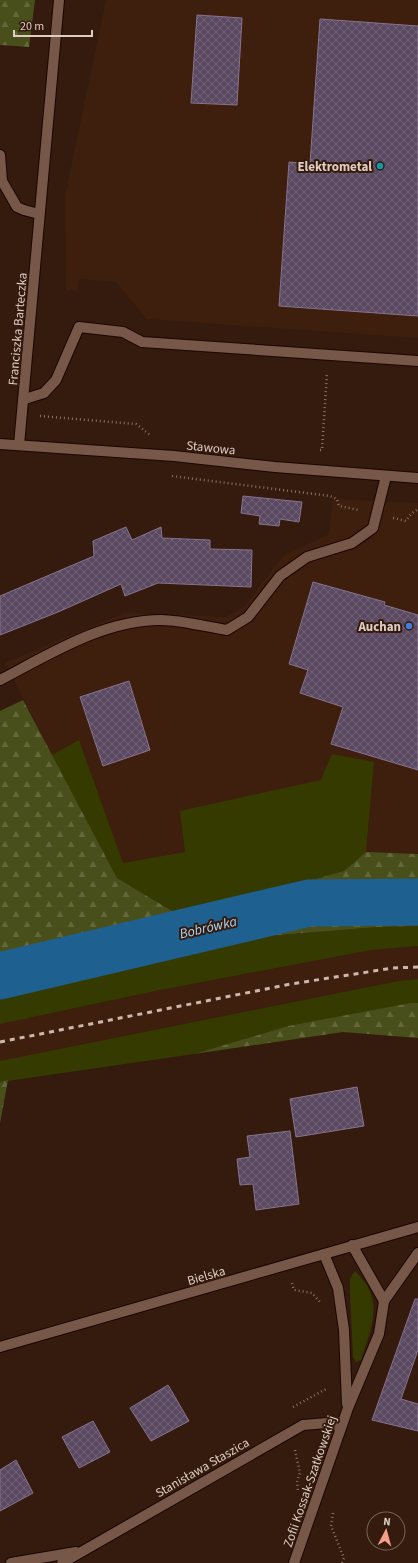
<svg xmlns="http://www.w3.org/2000/svg" width="418" height="1563" font-family="'Source Sans 3',sans-serif">
  <style>
    .built { fill: #3e1f0d }
    .grass { fill: #353b00 }
    .forest { fill: url(#forest-firs) }
    .lines { fill: none; stroke-linecap: round; stroke-linejoin: round }
    .river { stroke: #1e6190; stroke-width: 47 }
    .building { fill: url(#building-cross-hatch); stroke: #86738e }
    .lane-casing { stroke: #1a0500; stroke-width: 12 }
    .street-casing { stroke: #1a0500; stroke-width: 12 }
    .secondary-casing { stroke: #1a0500; stroke-width: 12 }
    .path { stroke: #877266; stroke-width: 2.5; stroke-dasharray: 1 3; stroke-linecap: butt }
    .lane { stroke: #765748; stroke-width: 10 }
    .street { stroke: #765748; stroke-width: 10 }
    .secondary { stroke: #765748; stroke-width: 10 }
    .rail { stroke: #cab7ad; stroke-width: 3; stroke-dasharray: 5 5; stroke-linecap: butt }
    .culture-dot { fill: #0f9aa8; stroke: #341b0d; stroke-width: 1.5 }
    .shop-dot { fill: #3f7fe0; stroke: #341b0d; stroke-width: 1.5 }
    .labels { text-anchor: middle; stroke-width: 4; stroke-linejoin: round; paint-order: stroke }
    .poi-label { font-size: 13px; font-weight: bold; fill: #dfcdc4; stroke: #341b0d; text-anchor: end }
    .street-label { font-size: 13px; fill: #dfcdc4; stroke: #341b0d }
    .water-label { font-size: 14px; font-style: italic; fill: #add5f5; stroke: #341b0d }
  </style>
  <defs>
    <pattern id="forest-firs" width="22" height="20" patternUnits="userSpaceOnUse"><rect width="22" height="20" fill="#494f1a"/><path d="M5 1l3.5 6h-7zM16 11l3.5 6h-7z" fill="#63673a"/></pattern>
    <pattern id="building-cross-hatch" width="8" height="8" patternUnits="userSpaceOnUse"><rect width="8" height="8" fill="#5b4962"/><path d="M0 0l8 8M0 8l8-8" fill="none" stroke="#726277"/></pattern>
  </defs>
  <rect width="100%" height="100%" fill="#341b0d"/>
  <g class="built">
    <path d="M106 0H418V338L147 319 116 282 80 279 78 291 66 290 65 196Z"/>
    <path d="M333 499 418 503V854L366 852 374 762 322 780 265 793 185 852 123 863 79 740 52 755 5 663 124 613 227 617 245 606 282 557 329 534Z"/>
    <path d="M418 946V979L398 981 0 1061V1024L155 991 371 950Z"/>
  </g>
  <g class="grass">
    <path d="M79 740 123 863 185 852 180 811 321 780 332 754 374 762 366 852 344 871 182 917 117 878 52 755Z"/>
    <path d="M418 926V946L371 950 155 991 0 1024V994L267 936 378 927Z"/>
    <path d="M418 979V1003L288 1026 194 1054 0 1082V1061L398 981Z"/>
    <path d="M355 1271C385 1300 372 1325 361 1360L356 1362 353 1357 350 1292V1279Z"/>
  </g>
  <g class="forest">
    <path d="M0 0H35L29 47 0 45Z"/>
    <path d="M23 700 117 878 182 917 344 871 366 852 418 854V926L378 927 267 936 0 994V711Z"/>
    <path d="M411 1003H418V1038L343 1032 194 1054 288 1026Z"/>
    <path d="M8 1080 0 1123V1082Z"/>
  </g>
  <g class="lines">
    <path class="river" d="M0 976 309 903 418 902"/>
  </g>
  <g class="building">
    <path d="M197 15 242 18 237 105 191 103Z"/>
    <path d="M320 19 418 26V316L279 306 289 162 310 164Z"/>
    <path d="M243 496 302 502 299 522 280 519 279 526 259 524 260 516 241 513Z"/>
    <path d="M126 527 132 540 161 527 162 538 210 540V549L252 550 251 587 158 583 125 596 121 584 58 612 0 635V596L94 556 93 541Z"/>
    <path d="M313 582 385 602 384 605 418 615V770L331 744 343 707 300 693 308 670 289 664Z"/>
    <path d="M129 681 150 750 103 766 80 697Z"/>
    <path d="M357 1087 364 1126 296 1137 290 1099Z"/>
    <path d="M290 1131 299 1204 256 1210 253 1184 240 1185 237 1159 250 1157 247 1136Z"/>
    <path d="M415 1299H418V1350L401 1399 418 1404V1431L372 1420Z"/>
    <path d="M168 1385 189 1421 151 1441 130 1408Z"/>
    <path d="M93 1421 110 1452 79 1468 62 1437Z"/>
    <path d="M16 1460 33 1493 0 1511V1470Z"/>
  </g>
  <g class="lines">
    <defs>
      <g id="lane">
        <path d="M0 155 2 181 17 207 24 210 39 214"/>
        <path d="M25 399 44 393 56 380 79 327 123 332 142 342 418 361"/>
      </g>
      <g id="street">
        <path d="M19 445 59 0"/>
        <path d="M0 680C50 654 103 620 161 620 181 620 207 627 227 630L248 617 280 576 307 557 352 543 373 528 386 476"/>
        <path d="M324 1254 338 1288 344 1330 347 1404"/>
        <path d="M384 1301 418 1253"/>
        <path d="M11 1563 76 1552"/>
        <path d="M62 1563 303 1425 327 1423 341 1427"/>
        <path d="M294 1563 348 1408 379 1334 384 1301 352 1245"/>
      </g>
      <g id="secondary">
        <path d="M0 444 174 456 275 467 418 478"/>
        <path d="M0 1347 418 1227"/>
      </g>
    </defs>
    <use href="#lane" class="lane-casing"/>
    <use href="#street" class="street-casing"/>
    <use href="#secondary" class="secondary-casing"/>
    <g class="path">
      <path d="M40 416 136 424 150 435"/>
      <path d="M320 450H322L327 373"/>
      <path d="M172 476 330 496 337 499 339 506 359 510"/>
      <path d="M393 518 406 521 411 514 418 509"/>
      <path d="M292 1283 294 1290 312 1293 321 1303"/>
      <path d="M293 1407 328 1388"/>
      <path d="M295 1450 300 1473 297 1482 298 1492"/>
      <path d="M333 1513 331 1526 344 1558 342 1563"/>
    </g>
    <use href="#lane" class="lane"/>
    <use href="#street" class="street"/>
    <use href="#secondary" class="secondary"/>
    <path class="rail" d="M0 1042 291 984 393 968 418 967"/>
  </g>
  <circle class="culture-dot" cx="380" cy="166" r="4"/>
  <circle class="shop-dot" cx="409" cy="626" r="4"/>
  <g class="labels">
    <g class="poi-label">
      <text x="372" y="171">Elektrometal</text>
      <text x="401" y="631">Auchan</text>
    </g>
    <g class="street-label">
      <text transform="translate(17 329) rotate(-85)" y="5">Franciszka Barteczka</text>
      <text transform="translate(211 447) rotate(6)" y="5">Stawowa</text>
      <text transform="translate(206 1275) rotate(-16)" y="5">Bielska</text>
      <text transform="translate(202 1467) rotate(-30)" y="5">Stanisława Staszica</text>
      <text transform="translate(309 1481) rotate(-71)" y="5">Zofii Kossak-Szatkowskiej</text>
    </g>
    <g class="water-label">
      <text transform="translate(208 927) rotate(-13)" y="5">Bobrówka</text>
    </g>
  </g>
  <g transform="translate(386 1531) rotate(6)"><circle r="19" fill="#341b0d" stroke="#786256"/>
  <path d="M0-3L7 15L0 10L-7 15Z" fill="#f49e88"/>
  <text y="-6" font-size="11" font-weight="bold" text-anchor="middle" fill="#dfcdc4">N</text>
  </g>
  <path d="M14 30v6h78v-6" fill="none" stroke="#dfcdc4" stroke-width="2"/>
  <text x="20" y="30" font-size="12" fill="#dfcdc4" stroke="#341b0d" stroke-width="3" paint-order="stroke">20 m</text>
</svg>
